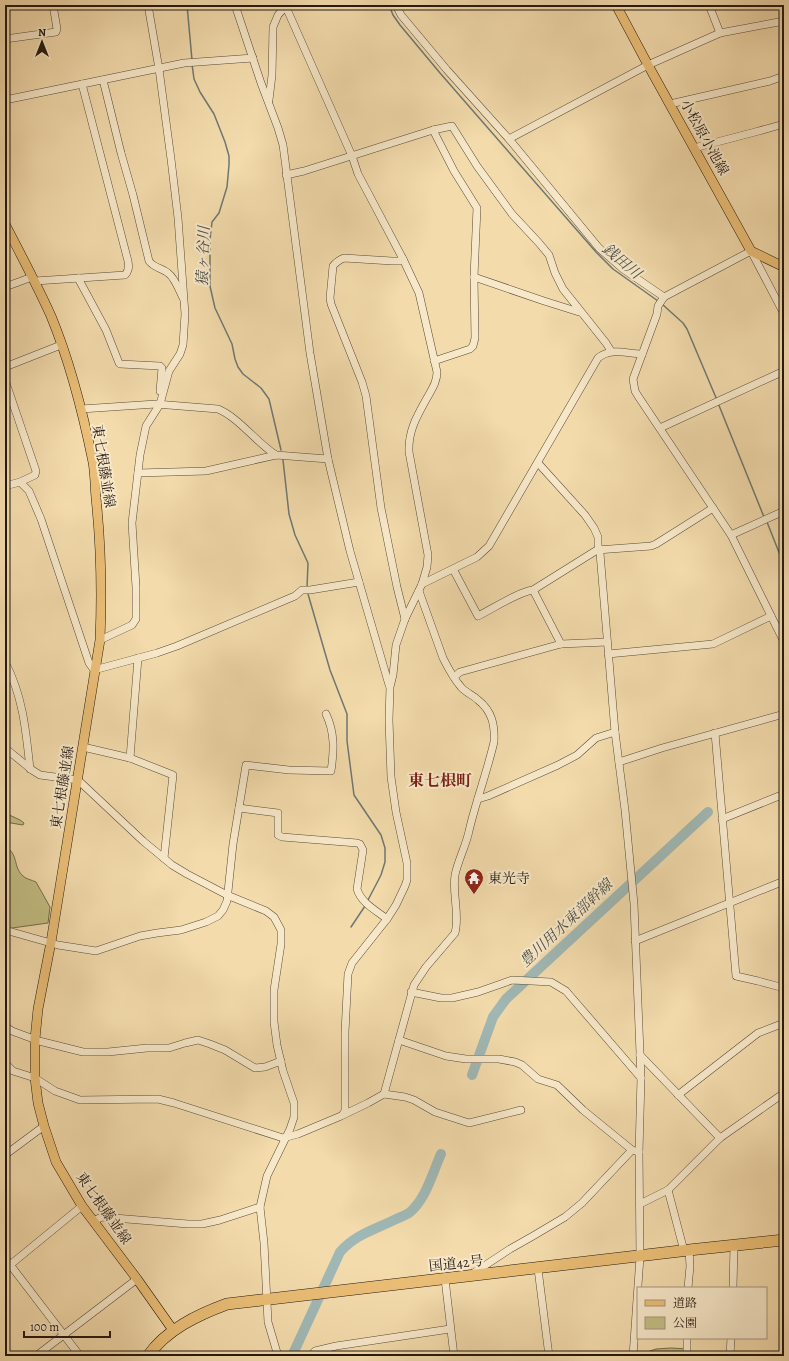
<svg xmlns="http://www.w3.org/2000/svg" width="789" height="1361" font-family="Alegreya,'Noto Serif JP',serif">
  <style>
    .green { fill: #c3be84; stroke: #746b4a }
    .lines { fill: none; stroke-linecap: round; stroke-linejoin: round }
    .stream { stroke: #6e7873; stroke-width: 1.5 }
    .river { stroke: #a0b8b5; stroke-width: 10 }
    .minor-casing { stroke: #584938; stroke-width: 8 }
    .major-casing { stroke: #241811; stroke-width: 10 }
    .highway-casing { stroke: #241811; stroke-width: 12 }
    .minor { stroke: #f7e8c9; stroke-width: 7 }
    .major { stroke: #eabe76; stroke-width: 9 }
    .highway { stroke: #eabe76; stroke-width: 11 }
    .labels { text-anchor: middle; stroke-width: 4; stroke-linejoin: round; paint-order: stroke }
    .street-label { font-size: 14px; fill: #241811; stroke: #f7e8c9 }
    .poi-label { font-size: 14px; fill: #241811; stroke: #f7e8c9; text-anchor: start }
    .water-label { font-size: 15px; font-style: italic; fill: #4f504a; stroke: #f7e8c9 }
    .quarter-label { font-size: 16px; font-weight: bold; fill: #7a1f14; stroke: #f7e8c9 }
  </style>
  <rect width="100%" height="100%" fill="#f3dbac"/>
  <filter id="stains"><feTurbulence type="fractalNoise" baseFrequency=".005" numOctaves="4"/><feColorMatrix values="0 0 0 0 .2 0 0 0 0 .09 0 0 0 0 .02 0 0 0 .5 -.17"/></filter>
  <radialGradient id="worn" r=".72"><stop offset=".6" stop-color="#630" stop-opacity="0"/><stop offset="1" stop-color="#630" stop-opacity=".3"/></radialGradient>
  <g class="green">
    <path d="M5 813 20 820 24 823 23 825 5 822Z"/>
    <path d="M5 846C19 855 13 866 22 875 25 879 32 880 36 882L50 907 48 923 5 929Z"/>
    <path d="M671 1348 689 1349V1356H635L656 1349Z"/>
  </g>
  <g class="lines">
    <g class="stream">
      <path d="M187 5 192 60"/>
      <path d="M389 5 393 15 400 25 440 73 596 252 613 269 658 301"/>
      <path d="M192 64 194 79 200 92 214 114 225 142 229 156V165L227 187 219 213 212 222 210 239V286L212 295 215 308 232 344 235 359 238 367 243 374 261 388 269 399 281 450"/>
      <path d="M662 304 683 323 687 329 717 400"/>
      <path d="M718 403 764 517"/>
      <path d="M283 460 289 514 295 535 308 563 307 588"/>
      <path d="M767 522 784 565"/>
      <path d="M308 594 330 670 347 714V741L354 795 381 835 385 848V862L381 875 368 900"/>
      <path d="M351 927 365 906"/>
    </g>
    <g class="river">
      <path d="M472 1075 493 1017 506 999 708 812"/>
      <path d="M292 1356 340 1252C355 1235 373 1230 392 1221 398 1218 404 1216 409 1213 426 1199 432 1174 441 1154"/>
    </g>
    <defs>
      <g id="minor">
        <path d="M235 5 261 83 278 128 283 145 310 353 328 459 350 551 389 685"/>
        <path d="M396 5 401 15 447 70 509 139"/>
        <path d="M709 5 720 33"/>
        <path d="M783 5 784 9"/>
        <path d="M286 7 352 156 358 174 403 259 419 293 437 372C437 382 432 389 427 398 417 416 408 431 409 452L428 555 427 567 422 584 405 619 396 645 393 675 390 687 389 720 391 777 396 812 407 863V880L405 886 396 905 387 919 352 963 348 974 345 1032V1111L343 1114"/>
        <path d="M5 39 56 32 57 29 53 5"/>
        <path d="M103 80 121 153 133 195 149 261C154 268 162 268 168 273 175 278 179 290 183 298"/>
        <path d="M5 100 184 63 253 58"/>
        <path d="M269 100 272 75 273 27 278 15 287 5"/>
        <path d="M670 104 770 81 784 76"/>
        <path d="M433 130 454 171 477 208 474 277 475 338 473 346 470 349 434 361"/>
        <path d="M694 148 755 132 784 124"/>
        <path d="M286 175 304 171 433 130 452 126 477 166 512 214 539 243 549 255 555 273 563 289 606 343 611 351"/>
        <path d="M403 259 399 261H392L344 258C339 260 336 262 333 266L330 298 331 304 362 382 366 396 381 508 397 587 405 619"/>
        <path d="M474 277 544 301 579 312"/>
        <path d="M78 278 106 330 119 363 120 364 160 366 162 368 160 391"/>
        <path d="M35 281 125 275C129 271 129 267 128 261L82 84"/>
        <path d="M5 287 32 277"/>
        <path d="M664 297 623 269 599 248 509 139 648 65 720 33 784 21"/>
        <path d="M784 314 751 251 664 297 658 306 657 314 633 379 635 391 638 396 731 535 784 642"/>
        <path d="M5 367 61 345"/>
        <path d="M5 380 36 471 35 475 20 482"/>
        <path d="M81 409 156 404 218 409C238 417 257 443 276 455"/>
        <path d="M660 428 784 371"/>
        <path d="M538 463 585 515 594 528 598 537V545L600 553 615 732 625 810 634 904 641 1078 639 1152 640 1257 633 1356"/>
        <path d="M138 473 206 471 276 455 328 459"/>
        <path d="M5 486 20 482 29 491 41 519 89 663 94 670 157 653 177 646 295 596 302 590H310L359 582"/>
        <path d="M731 535 784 511"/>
        <path d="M453 569 478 616C494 608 518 592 533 590L597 550 651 546 656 544 713 508"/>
        <path d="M422 584 477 557 489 546 598 358C611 347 627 354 642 354"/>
        <path d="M533 590 561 644"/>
        <path d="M100 640 132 625 136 619V587L132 523 140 455 146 426 160 404 169 371 180 354 183 345 185 314 178 218 171 159 159 69 148 5"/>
        <path d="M608 654 713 644 771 616"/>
        <path d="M5 662C23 696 26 731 30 769"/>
        <path d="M454 677 460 672 561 644 607 642"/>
        <path d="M715 733 736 976 758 981 784 988"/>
        <path d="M83 747 130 758 173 775 164 858"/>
        <path d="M5 748 32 770 40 775 78 780 143 841 172 865 187 874 227 895 266 911 274 917 281 930V944L274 990V1022L277 1045 283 1071 294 1103V1117L290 1129 267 1176 260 1207 264 1243 268 1322 278 1356"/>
        <path d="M130 758 138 658"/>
        <path d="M619 762 662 748 784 714"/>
        <path d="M478 799 488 796 558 765 577 755 596 738 615 732"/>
        <path d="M239 808 278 813V835L282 837 357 843 360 844 363 850 357 889C361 903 377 911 387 919"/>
        <path d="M722 819 784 794"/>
        <path d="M5 931 12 932 58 945 96 951 140 936 157 933 181 930 206 922 218 916 223 910 227 901 233 844 246 765 289 770 331 771C334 751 335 733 326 714"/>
        <path d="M635 941 784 881"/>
        <path d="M411 992 441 998H452L478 992 512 980 551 982 566 991 641 1078"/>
        <path d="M5 1026 12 1031 39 1041 83 1052H108L147 1048H169L185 1043 198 1040 210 1044 225 1050 255 1068 265 1067 281 1061"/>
        <path d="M399 1040 446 1056 466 1059H499L515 1062 522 1065 538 1079 557 1085 583 1110 632 1150 639 1152"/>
        <path d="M640 1055 720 1138"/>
        <path d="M5 1063 13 1071 35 1078 55 1091 80 1100 158 1099 174 1103 283 1138 298 1134 341 1116 368 1103 384 1094 405 1097 414 1100 435 1112 469 1123 521 1110"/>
        <path d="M384 1094 414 985 426 967 455 933C460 914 452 894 455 875 458 860 466 846 469 831 476 801 487 772 494 742 495 725 492 711 478 700 473 695 466 693 461 687 454 679 448 668 443 658L419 591"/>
        <path d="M678 1095 758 1033 784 1023"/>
        <path d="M5 1155 44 1126"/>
        <path d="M668 1190 684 1251"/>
        <path d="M640 1204 668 1190 720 1138 784 1093"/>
        <path d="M93 1221 102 1217 188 1224H202L220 1220 260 1207"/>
        <path d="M5 1258 80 1356"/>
        <path d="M10 1265 82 1206"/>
        <path d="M538 1269 549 1356"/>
        <path d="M472 1274 510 1249 533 1236 565 1217 582 1203 632 1150"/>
        <path d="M445 1279 454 1356"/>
        <path d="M688 1288 690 1266 689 1250"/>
        <path d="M733 1288 734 1246"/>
        <path d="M36 1356 137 1279"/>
        <path d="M310 1356 315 1351 336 1346 450 1329"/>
        <path d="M687 1356V1338"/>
        <path d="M730 1356 731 1338"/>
      </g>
      <g id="major">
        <path d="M616 5 648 65 751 251 784 267"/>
        <path d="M5 224C21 255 37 285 51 316 70 362 83 413 93 462 95 473 95 486 96 498 101 545 102 593 100 640L51 942 38 1009 35 1039V1078L38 1103 44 1126 56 1162 82 1206 137 1279 173 1330"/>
      </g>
      <path id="highway" d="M148 1356C166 1330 197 1315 227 1304L689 1250 784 1240"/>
    </defs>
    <use href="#minor" class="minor-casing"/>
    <use href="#major" class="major-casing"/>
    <use href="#highway" class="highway-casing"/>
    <use href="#minor" class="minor"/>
    <use href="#major" class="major"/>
    <use href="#highway" class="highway"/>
  </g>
  <defs>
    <symbol id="temple-pin" viewBox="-11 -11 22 30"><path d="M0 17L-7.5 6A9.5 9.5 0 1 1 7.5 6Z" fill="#8f2418" stroke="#f7e8c9"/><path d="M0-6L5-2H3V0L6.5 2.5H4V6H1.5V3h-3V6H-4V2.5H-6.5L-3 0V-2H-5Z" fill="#fff"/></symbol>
  </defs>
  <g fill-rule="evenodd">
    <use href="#temple-pin" x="463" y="867" width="22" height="30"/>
  </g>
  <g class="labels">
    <g class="street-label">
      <text transform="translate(705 137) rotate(61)" y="5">小松原小池線</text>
      <text transform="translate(104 466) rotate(81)" y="5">東七根藤並線</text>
      <text transform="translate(62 787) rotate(-81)" y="5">東七根藤並線</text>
      <text transform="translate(104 1208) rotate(55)" y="5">東七根藤並線</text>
      <text transform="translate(456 1263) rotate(-6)" y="5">国道42号</text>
    </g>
    <g class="poi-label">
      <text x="488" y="883">東光寺</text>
    </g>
    <g class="water-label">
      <text transform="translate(203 256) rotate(-88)" y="5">猿ヶ谷川</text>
      <text transform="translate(622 261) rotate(40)" y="5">銭田川</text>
      <text transform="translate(566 923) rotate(-43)" y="5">豊川用水東部幹線</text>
    </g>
    <g class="quarter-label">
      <text x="440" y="786">東七根町</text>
    </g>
  </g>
  <rect width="789" height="1361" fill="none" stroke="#f3dbac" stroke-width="20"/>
  <rect x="6" y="6" width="777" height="1349" fill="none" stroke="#241811" stroke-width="2"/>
  <rect x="10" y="10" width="769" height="1341" fill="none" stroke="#241811"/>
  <rect x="637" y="1287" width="130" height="52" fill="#f7e8c9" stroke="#a3957f"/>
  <rect x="645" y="1300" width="20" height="6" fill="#eabe76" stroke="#a3957f"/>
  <text x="673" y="1307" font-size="12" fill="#241811">道路</text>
  <rect x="645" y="1317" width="20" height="12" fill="#c3be84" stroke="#a3957f"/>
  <text x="673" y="1327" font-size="12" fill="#241811">公園</text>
  <g transform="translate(42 42)" stroke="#f7e8c9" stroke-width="3" paint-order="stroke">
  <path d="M0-3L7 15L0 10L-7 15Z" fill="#241811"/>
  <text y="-6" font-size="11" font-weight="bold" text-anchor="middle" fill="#241811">N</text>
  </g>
  <path d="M24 1331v6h86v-6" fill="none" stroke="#241811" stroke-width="2"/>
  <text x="30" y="1331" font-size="12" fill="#241811" stroke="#f7e8c9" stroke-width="3" paint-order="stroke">100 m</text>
  <rect width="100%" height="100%" filter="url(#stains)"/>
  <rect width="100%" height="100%" fill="url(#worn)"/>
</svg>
